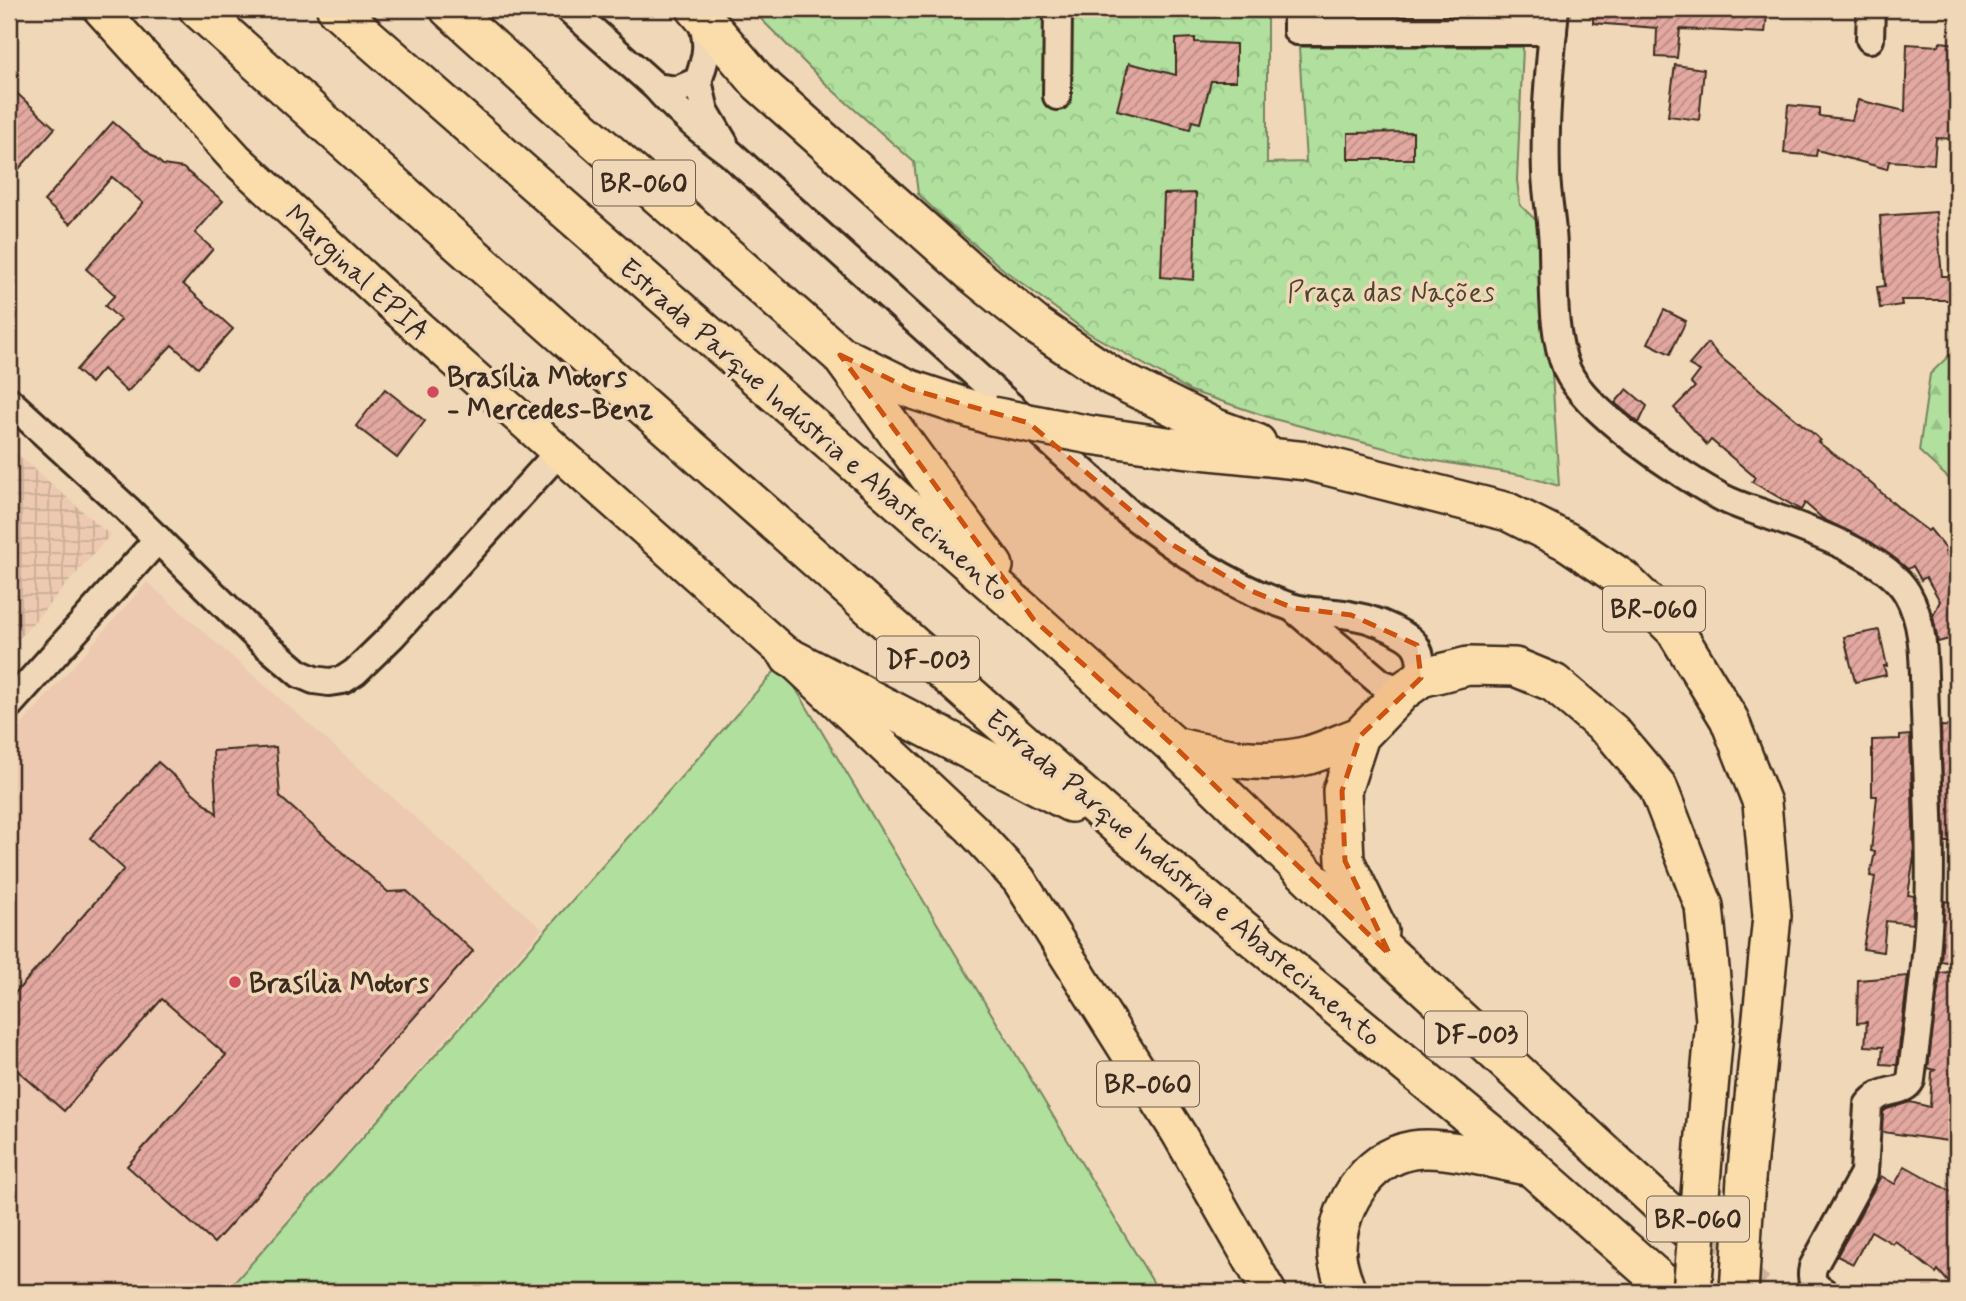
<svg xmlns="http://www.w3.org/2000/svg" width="1966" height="1301" font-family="Mynerve,sans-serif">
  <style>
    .built { fill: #ecc9b0 }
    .industrial { fill: url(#industrial-grid) }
    .grass { fill: #b0df9e; stroke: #76845e; stroke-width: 2 }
    .forest { fill: url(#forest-firs); stroke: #76845e; stroke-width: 2 }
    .park { fill: url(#park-crowns); stroke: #76845e; stroke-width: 2 }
    .building { fill: url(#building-hatch); stroke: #3b2a1e; stroke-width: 2 }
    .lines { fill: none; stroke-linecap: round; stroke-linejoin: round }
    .highway-tunnel { stroke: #ccb498; stroke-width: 37; stroke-dasharray: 37 18; stroke-linecap: butt }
    .minor-casing { stroke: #3b2a1e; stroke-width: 32 }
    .major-casing { stroke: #3b2a1e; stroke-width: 38 }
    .highway-casing { stroke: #3b2a1e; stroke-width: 42 }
    .minor { stroke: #f0d7b7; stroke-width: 26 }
    .major { stroke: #fbddab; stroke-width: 33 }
    .highway { stroke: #fbddab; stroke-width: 37 }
    .highway-bridge-casing { stroke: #3b2a1e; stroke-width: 42; stroke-linecap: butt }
    .highway-bridge { stroke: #fbddab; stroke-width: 37 }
    .marked { fill: #ce520f; fill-opacity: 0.2; stroke: #ce520f; stroke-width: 5; stroke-dasharray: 14 9; stroke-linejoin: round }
    .poi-dot { fill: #d1495b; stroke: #f0d7b7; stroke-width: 2.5 }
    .labels { text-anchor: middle; stroke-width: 7; stroke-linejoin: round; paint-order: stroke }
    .shield { fill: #f0d7b7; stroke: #715e4c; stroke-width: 2 }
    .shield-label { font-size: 26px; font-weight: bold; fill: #3b2a1e }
    .street-label { font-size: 28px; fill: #3b2a1e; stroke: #f0d7b7 }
    .park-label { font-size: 28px; fill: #4d4531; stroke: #f0d7b7 }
    .poi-label { font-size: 28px; font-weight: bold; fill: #3b2a1e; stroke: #f0d7b7; text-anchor: start }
  </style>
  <defs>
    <pattern id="industrial-grid" width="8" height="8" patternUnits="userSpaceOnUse" patternTransform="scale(1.75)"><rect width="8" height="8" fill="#ecc9b0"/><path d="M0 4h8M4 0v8" fill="none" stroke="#cbad97"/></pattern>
    <pattern id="forest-firs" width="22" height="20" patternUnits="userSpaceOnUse" patternTransform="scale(1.75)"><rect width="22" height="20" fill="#b0df9e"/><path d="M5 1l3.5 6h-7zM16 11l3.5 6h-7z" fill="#98c088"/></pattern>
    <pattern id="park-crowns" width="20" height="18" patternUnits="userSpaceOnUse" patternTransform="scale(1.75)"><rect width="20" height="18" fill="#b0df9e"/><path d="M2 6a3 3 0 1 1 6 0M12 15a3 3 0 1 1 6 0" fill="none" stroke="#98c088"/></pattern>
    <pattern id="building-hatch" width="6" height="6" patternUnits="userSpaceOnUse" patternTransform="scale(1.75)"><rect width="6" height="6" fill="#e3a9a1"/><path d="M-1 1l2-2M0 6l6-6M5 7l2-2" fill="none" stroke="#b98a83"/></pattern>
  </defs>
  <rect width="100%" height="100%" fill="#f0d7b7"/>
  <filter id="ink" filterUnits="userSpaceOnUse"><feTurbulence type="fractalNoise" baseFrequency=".0143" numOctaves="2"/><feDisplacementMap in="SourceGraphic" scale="14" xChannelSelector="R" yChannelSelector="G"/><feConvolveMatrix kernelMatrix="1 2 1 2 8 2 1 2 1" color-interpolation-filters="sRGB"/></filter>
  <g filter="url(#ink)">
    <path class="built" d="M147 582 542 929 224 1292H9V739Z"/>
    <path class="industrial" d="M9 447 110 535 9 650Z"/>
    <path class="grass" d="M781 664 1159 1292H226Z"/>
    <path class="forest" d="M1957 348V486L1919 451 1930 374Z"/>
    <path class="park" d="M751 9H1267V163L1306 162 1299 47H1523L1517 180 1520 205 1543 227 1559 486 1521 475 1430 460 1274 419 1191 391 1087 332 1004 270 943 218 918 194 914 162 829 87Z"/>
    <g class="building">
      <path d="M1593 9H1766L1767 15 1765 33 1680 29 1677 58 1656 57 1657 28 1593 23Z"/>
      <path d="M1195 38V42L1236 44V81H1211L1200 123 1192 121 1190 129 1117 110 1129 63 1176 75V39Z"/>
      <path d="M1940 42 1957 44V111L1956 139 1936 138 1934 164 1889 161 1887 169 1817 150 1816 156 1784 153 1788 105 1819 108V116L1852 120 1858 100 1905 111 1907 44 1939 46Z"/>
      <path d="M1675 65 1704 69 1699 120 1668 116Z"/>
      <path d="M9 86 55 128 9 180Z"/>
      <path d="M113 122 163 165 183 168 223 201 195 233 213 249 183 284 233 329 198 368 172 345 127 392 103 369 91 383 76 370 121 320 105 306 115 295 86 269 143 203 112 177 70 224 44 201Z"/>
      <path d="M1413 132V159H1348V133Z"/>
      <path d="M1196 193 1194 280 1161 277 1164 194Z"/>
      <path d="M1936 212 1942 276H1952V300H1901L1902 305 1880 308 1877 287 1885 286 1880 216Z"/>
      <path d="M1664 310 1686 321 1670 354 1648 343Z"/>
      <path d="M1708 343 1719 356 1815 435 1820 440 1818 442 1859 473 1908 516 1928 531 1930 529 1947 550 1945 552 1954 572 1957 566V637L1938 642 1933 616 1940 601 1926 577 1921 580 1913 566 1908 569 1871 542 1823 519 1805 503 1801 510 1752 482 1755 477 1711 440 1707 445 1674 408 1695 387 1691 383 1700 371 1689 365Z"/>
      <path d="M385 389 425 421 397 458 356 426Z"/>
      <path d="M1627 389 1647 406 1639 423 1615 403Z"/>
      <path d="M1879 630 1887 666H1884L1886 675 1855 682 1844 637Z"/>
      <path d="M1941 726 1957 727V842H1945Z"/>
      <path d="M1910 735 1914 857 1908 895 1914 896 1912 924 1886 921 1883 952 1863 949 1875 877 1870 876 1875 852 1871 851 1877 796H1872V740L1900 739V736Z"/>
      <path d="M276 747 280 797 388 892 407 891 473 951 214 1243 127 1166 226 1055 162 999 64 1111 9 1063V1000L124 869 90 838 158 762 217 814 213 751Z"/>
      <path d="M1945 901 1957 903V964L1941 961Z"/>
      <path d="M1957 971V1140L1948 1139V1141L1882 1132 1883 1112 1887 1109 1910 1102 1930 1107 1932 1072 1935 1070 1928 1068 1940 973Z"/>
      <path d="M1908 976 1897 1065 1881 1064 1883 1047 1865 1046 1867 1022 1857 1023 1858 980Z"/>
      <path d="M1905 1166 1957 1195V1292L1938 1270 1936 1273 1895 1241 1893 1244 1871 1231 1853 1264 1837 1256 1881 1176 1895 1184Z"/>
    </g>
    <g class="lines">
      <path class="highway-tunnel" d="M1688 1230 1758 1292"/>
      <defs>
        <g id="minor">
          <path d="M569 9 656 87 677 90 698 81C707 56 710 42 700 17"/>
          <path d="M1297 9V31H1553"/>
          <path d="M1555 9C1550 63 1544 119 1546 174 1547 199 1553 225 1553 250 1554 289 1552 334 1567 370 1585 411 1682 477 1723 498 1736 505 1751 509 1765 514 1805 529 1885 555 1907 593 1927 627 1923 673 1925 711 1927 775 1932 846 1929 909 1927 966 1918 1023 1911 1080 1903 1096 1883 1085 1868 1105L1864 1173 1813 1267C1810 1280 1813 1285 1824 1292"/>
          <path d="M1870 39 1871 9"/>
          <path d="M698 81 705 111 724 143"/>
          <path d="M656 87C678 113 703 133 730 153L1128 512C1179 551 1229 586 1291 607 1309 613 1330 611 1349 615 1368 618 1389 626 1405 636 1422 646 1421 660 1421 678"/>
          <path d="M1057 96 1058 9"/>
          <path d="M9 401 127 509 258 638 300 674 314 680 329 682 343 680 355 672 392 636 558 453"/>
          <path d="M1293 608 1381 683 1403 691"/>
          <path d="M9 705 158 539"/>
        </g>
        <path id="major" d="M100 9 236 159 385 298 789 657 971 828 1019 880 1179 1134 1269 1292"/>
        <g id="highway">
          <path d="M198 9 444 230 1120 828 1531 1167 1673 1292"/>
          <path d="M336 9 1034 620 1174 746 1390 955 1688 1230"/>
          <path d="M449 9 579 126 840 355 994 566"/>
          <path d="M696 9 759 83 974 275 1037 326 1113 377 1216 428 1257 443"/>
          <path d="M847 358 910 389 992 416"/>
          <path d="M1091 435 1181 448 1307 461 1508 512 1568 542 1623 579 1675 630 1729 719 1762 803 1772 916 1746 1179"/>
          <path d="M789 657 1071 803"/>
          <path d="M1174 746C1218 757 1264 767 1309 755 1326 750 1343 742 1360 736"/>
          <path d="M1379 931 1345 861 1342 791 1360 736 1403 691 1421 678 1468 666 1515 667 1554 683 1612 732 1658 787 1704 906 1715 1020 1704 1146"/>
          <path d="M1347 1292C1343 1281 1338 1267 1337 1256 1335 1211 1365 1158 1413 1150 1444 1145 1494 1160 1526 1166"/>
        </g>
      </defs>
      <use href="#minor" class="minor-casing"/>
      <use href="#major" class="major-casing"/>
      <use href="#highway" class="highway-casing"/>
      <use href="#minor" class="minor"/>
      <use href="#major" class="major"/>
      <use href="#highway" class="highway"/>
      <defs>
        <g id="highway-bridge">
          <path d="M992 416 1091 435"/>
          <path d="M1692 1292 1704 1146"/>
          <path d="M1739 1292 1746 1179"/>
        </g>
      </defs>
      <use href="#highway-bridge" class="highway-bridge-casing"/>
      <use href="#highway-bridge" class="highway-bridge"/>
    </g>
  </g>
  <path class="marked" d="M840 355 910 389 1029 423 1166 541 1249 590 1293 608 1351 615 1417 645 1421 678 1360 736 1342 791 1345 861 1390 955 1174 746 1034 620Z"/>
  <g class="poi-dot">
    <circle cx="433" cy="392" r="7"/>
    <circle cx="235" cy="982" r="7"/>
  </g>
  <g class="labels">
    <g class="shield">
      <rect x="593" y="160.5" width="102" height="45" rx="5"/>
      <rect x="1603" y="586.5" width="102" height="45" rx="5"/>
      <rect x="877" y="636.5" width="102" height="45" rx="5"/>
      <rect x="1425" y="1011.5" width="102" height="45" rx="5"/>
      <rect x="1097" y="1061.5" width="102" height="45" rx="5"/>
      <rect x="1647" y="1196.5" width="102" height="45" rx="5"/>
    </g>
    <g class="shield-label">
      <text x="644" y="192">BR-060</text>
      <text x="1654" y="618">BR-060</text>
      <text x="928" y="668">DF-003</text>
      <text x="1476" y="1043">DF-003</text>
      <text x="1148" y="1093">BR-060</text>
      <text x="1698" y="1228">BR-060</text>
    </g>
    <g class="street-label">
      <text transform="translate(358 272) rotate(43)" y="10">Marginal EPIA</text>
      <text transform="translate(815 429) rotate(41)" y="10">Estrada Parque Indústria e Abastecimento</text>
      <text transform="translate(1184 877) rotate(40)" y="10">Estrada Parque Indústria e Abastecimento</text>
    </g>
    <g class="park-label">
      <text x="1391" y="301">Praça das Nações</text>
    </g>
    <g class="poi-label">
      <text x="447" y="386">Brasília Motors<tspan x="447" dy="32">- Mercedes-Benz</tspan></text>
      <text x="249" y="992">Brasília Motors</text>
    </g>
  </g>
  <rect width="1966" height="1301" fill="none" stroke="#f0d7b7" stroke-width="35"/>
  <rect x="18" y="18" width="1931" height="1266" fill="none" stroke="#3b2a1e" stroke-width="2.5" filter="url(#ink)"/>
</svg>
